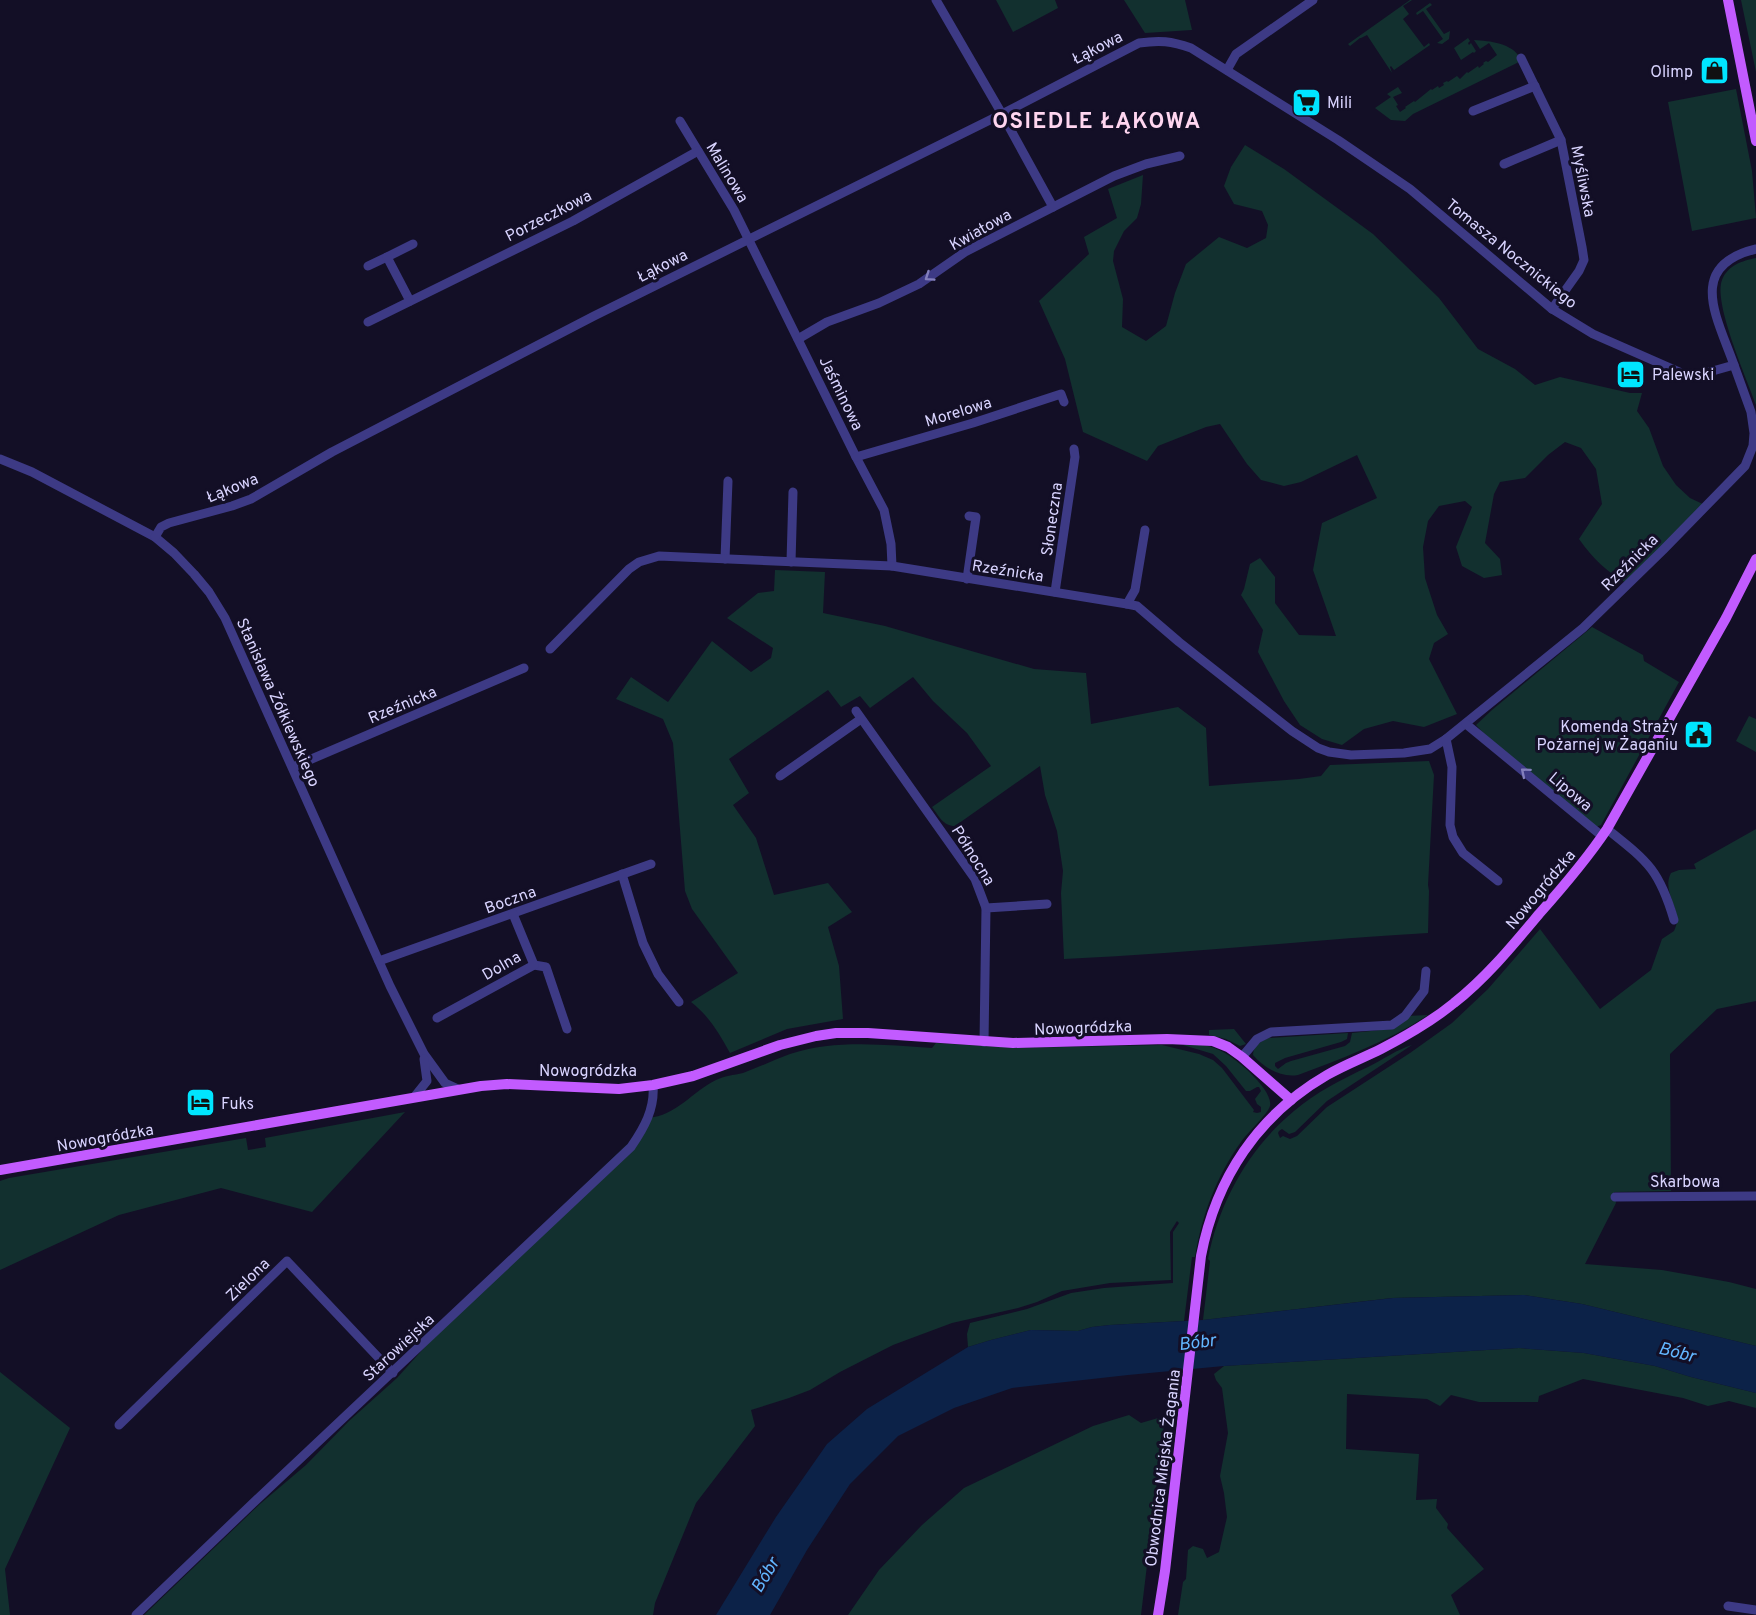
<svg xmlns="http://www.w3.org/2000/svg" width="1756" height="1615" font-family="Overpass,sans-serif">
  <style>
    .green { fill: #12302f }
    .water { fill: #0c2248 }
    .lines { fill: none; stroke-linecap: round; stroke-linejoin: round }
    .minor { stroke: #3d3a85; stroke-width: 9 }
    .major { stroke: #c25bff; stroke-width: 10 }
    .oneway { stroke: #837fbc }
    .labels { text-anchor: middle; stroke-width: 6; stroke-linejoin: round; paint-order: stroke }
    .street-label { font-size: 16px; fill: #d9d4ff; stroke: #130f26 }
    .poi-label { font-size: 16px; fill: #d9d4ff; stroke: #130f26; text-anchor: start }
    .water-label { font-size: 18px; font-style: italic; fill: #62b6ff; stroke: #130f26 }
    .district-label { font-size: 22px; font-weight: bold; letter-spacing: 1.5px; fill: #ffd6f0; stroke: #130f26 }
  </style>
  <rect width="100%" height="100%" fill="#130f26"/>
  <g class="green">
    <path d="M996 0H1055L1058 8 1013 32Z"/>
    <path d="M1124 0H1185L1192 30 1145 33Z"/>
    <path d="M1410 0H1412L1403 6 1409 14 1403 19 1424 47 1429 43 1430 45 1394 70 1391 66 1390 67 1392 73 1367 35 1361 38H1360L1350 46 1348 44Z"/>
    <path d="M1741 0H1756V72Z"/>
    <path d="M1430 3 1432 5 1426 9 1444 34 1450 31 1449 39 1442 44 1437 43 1443 39 1423 11 1417 15 1416 13Z"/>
    <path d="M1468 38 1470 41 1468 43 1469 45 1471 43 1476 51 1474 53 1473 52 1461 60 1454 48Z"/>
    <path d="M1474 40C1490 41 1512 43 1520 58L1519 62 1413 114 1405 121 1391 120 1375 108 1391 97 1387 94 1398 87 1402 93 1393 97 1398 105 1396 106 1400 112 1406 108 1405 107 1414 101 1415 102 1431 89 1432 90 1438 86 1439 88 1444 85 1443 83 1447 81 1448 82 1457 76 1460 79 1467 72 1468 73 1478 66 1479 68 1484 64 1483 63 1486 61 1488 62 1497 55 1489 43 1480 49Z"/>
    <path d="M1736 89 1752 171 1756 218 1692 231 1668 102Z"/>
    <path d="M1245 145 1284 169 1373 234 1439 298 1478 349 1515 369 1535 385 1560 377 1630 393H1642L1637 411 1649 428 1663 466 1676 485 1690 498 1707 506 1628 584C1606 571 1594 560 1579 539L1602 504 1596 469 1581 448 1565 442 1548 455 1525 478 1500 482 1494 494 1485 543 1500 559 1502 575 1484 578 1462 566 1456 547 1472 507 1465 501 1439 506 1428 521 1423 547 1425 578 1437 615 1448 634 1434 643 1429 659 1457 714 1424 727 1393 721 1364 729 1342 745 1322 739 1300 725 1284 701 1258 652 1263 630 1241 595 1244 589 1250 564 1260 558 1275 577V603L1299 635 1336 636 1313 570 1322 523 1377 498 1357 455 1301 482 1284 486 1261 480 1247 464 1220 424 1206 427 1158 446 1147 461 1083 432 1065 359 1039 301 1089 254 1084 237 1117 218 1108 189 1143 175 1141 204 1137 218 1124 231 1114 251 1113 261 1123 299 1122 327 1146 341 1166 326 1175 293 1186 264 1219 237 1247 248 1266 238 1268 225 1262 211 1234 204 1224 186 1231 167Z"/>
    <path d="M1756 258V405C1747 379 1713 303 1722 280 1728 265 1742 261 1756 258Z"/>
    <path d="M775 570 825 572 823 613 885 626 1034 669 1086 673 1091 724 1178 707 1206 728 1209 786 1299 779 1321 776 1330 765 1429 761 1434 775 1428 885 1429 891 1428 933C1306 940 1185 954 1064 959L1061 893 1063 871 1057 831 1045 795 1040 766 955 826C943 826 939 816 932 807L991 766 967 733 933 701 913 677 870 708 860 696 841 707 828 690 729 759 749 793 733 805 756 838 774 895 828 883 852 912 828 927 839 966 843 1019 787 1029 730 1053C719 1033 709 1016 691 1002L738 973 692 909 685 891 673 743 663 719 616 699 631 677 668 702 712 641 751 672 771 658 773 648 727 618 758 593 774 591Z"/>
    <path d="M1592 627 1643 655 1644 661 1679 682 1601 825 1596 827 1494 744 1476 725 1492 710Z"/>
    <path d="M1749 716 1756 719V752L1736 741Z"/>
    <path d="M1756 829V1001L1717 1009 1670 1054 1671 1191 1614 1192 1616 1203 1585 1264 1662 1270 1729 1282 1756 1289V1346L1582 1304 1524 1295 1392 1298 1203 1320 1210 1261 1208 1259C1219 1202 1249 1148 1294 1111 1315 1093 1342 1079 1368 1067 1382 1060 1398 1049 1412 1045L1327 1101 1295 1132 1289 1134 1282 1129 1279 1131 1278 1133 1280 1138 1283 1136 1290 1139 1297 1136 1327 1107 1410 1053 1452 1023 1488 989 1540 929 1600 1009 1651 970 1662 939 1674 931C1676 926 1678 921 1677 917 1675 902 1663 888 1671 873L1679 870 1696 869 1694 864Z"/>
    <path d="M1428 1015C1387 1042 1343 1058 1298 1075 1281 1078 1264 1068 1253 1055 1253 1046 1261 1041 1269 1038L1348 1033 1347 1039 1341 1042 1285 1058 1275 1063V1066L1278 1069 1286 1063 1291 1061 1345 1046 1350 1042 1352 1033 1390 1029 1407 1016Z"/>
    <path d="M1234 1029 1246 1044 1240 1046 1226 1039 1209 1035V1030Z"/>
    <path d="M936 1043 1016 1048 1162 1045 1199 1054 1213 1060 1222 1068 1254 1110 1253 1112 1257 1113 1261 1112V1107L1257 1104 1255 1099 1261 1091 1259 1087H1257L1250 1091H1246L1226 1066 1213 1054 1183 1045C1194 1043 1209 1045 1219 1050 1233 1055 1274 1090 1270 1106 1268 1114 1247 1133 1241 1142 1216 1177 1202 1215 1195 1257H1192L1184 1321 1110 1325 1092 1327 1078 1331 1031 1330 991 1340 968 1347 967 1334 970 1323 1027 1309 1071 1293 1104 1288 1173 1283V1232L1179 1223 1177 1221 1170 1232 1171 1280 1110 1283 1062 1291 1037 1302 1018 1308 952 1323 893 1345 840 1372 810 1390 789 1398 751 1410 755 1426 696 1503 655 1603 653 1615H144L260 1504 306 1465 349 1421 397 1378 489 1276 639 1133 648 1118C676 1116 693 1091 716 1080 724 1076 734 1075 743 1073 759 1067 774 1060 790 1054 836 1039 885 1045 932 1048Z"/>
    <path d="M405 1112 312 1212 221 1188 119 1215 0 1270V1181L9 1178 246 1138 248 1150 266 1147 265 1138Z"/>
    <path d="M1519 1348 1584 1353 1655 1366 1691 1377 1756 1393V1408L1729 1401 1708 1406 1683 1398 1583 1379 1539 1396 1538 1402H1479L1451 1395 1440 1406 1427 1399 1347 1394 1346 1449 1419 1454 1416 1500 1437 1499 1436 1508 1448 1524 1447 1528 1484 1569 1451 1595 1460 1615H1178L1183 1582 1186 1579 1188 1550 1193 1546 1203 1549 1207 1558 1219 1552 1227 1517 1224 1493 1220 1476 1228 1433 1222 1388 1216 1380 1214 1374 1224 1366Z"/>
    <path d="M0 1372 70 1428 5 1569 10 1615H0Z"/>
    <path d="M1129 1415 1141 1423 1165 1416 1141 1615H848L879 1570 922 1525 964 1488 1093 1426Z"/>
  </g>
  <path class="water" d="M1524 1295 1582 1304 1756 1346V1393L1691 1377 1655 1366 1584 1353 1519 1348 1224 1366 1128 1375 1012 1388 954 1408 898 1436 850 1484 807 1550 770 1615H716L776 1517 827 1444 867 1409 968 1347 991 1340 1031 1330 1078 1331 1092 1327 1110 1325 1203 1320 1393 1298Z"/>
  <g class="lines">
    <g class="minor">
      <path d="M936 0 1002 114 1053 207"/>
      <path d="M1521 58 1561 140 1582 247 1584 260 1579 271 1552 309"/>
      <path d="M1227 70 1236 54 1313 0"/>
      <path d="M1473 111 1535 86"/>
      <path d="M680 121 734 210 856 457 884 510 891 544 892 566"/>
      <path d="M1504 164 1561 140"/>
      <path d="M368 266 387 257"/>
      <path d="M410 301 387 257 413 244"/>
      <path d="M368 322 573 221 698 151"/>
      <path d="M798 339 827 322 879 303 919 284 965 252 1114 176 1146 164 1180 156"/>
      <path d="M856 457 973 423 1061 394 1064 402"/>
      <path d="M0 459 32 472 155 537 174 553 194 574 209 592 225 618 390 986 424 1054 445 1083 458 1089"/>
      <path d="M155 537 161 527 169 523 232 506 251 499 332 452 594 316 1002 114 1139 43C1160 40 1171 41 1191 48L1338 140 1410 189 1552 309 1593 334 1684 374H1702L1734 365C1718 319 1685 266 1756 249"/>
      <path d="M725 559 728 481"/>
      <path d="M791 562 793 492"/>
      <path d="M967 579 976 517 969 516"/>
      <path d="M1055 592 1075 457 1074 449"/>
      <path d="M1127 604 1135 590 1145 530"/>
      <path d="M550 649 629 569 639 562 659 556 892 566 1127 604 1137 606 1179 642 1292 731 1318 748 1329 752 1351 755 1404 753 1430 749 1446 739 1583 628 1663 550 1745 466 1753 446 1754 433 1751 412 1734 365"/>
      <path d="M856 711 975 879 986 908 984 1042"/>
      <path d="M1466 724 1602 836"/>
      <path d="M1446 739 1452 767 1450 825 1453 837 1463 853 1498 881"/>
      <path d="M293 767 524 668"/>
      <path d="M780 776 861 719"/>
      <path d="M1607 829C1647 861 1659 869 1674 920"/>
      <path d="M622 874 643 943 658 974 679 1002"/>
      <path d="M986 908 1047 904"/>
      <path d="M379 961 651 864"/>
      <path d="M534 965 546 967 567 1029"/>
      <path d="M437 1018 534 965 513 914"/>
      <path d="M1242 1057 1257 1039 1271 1032 1392 1025 1405 1016 1424 991 1426 971"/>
      <path d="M415 1096 427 1081 424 1059"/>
      <path d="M1615 1197 1756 1196"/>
      <path d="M119 1425 287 1261 393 1373"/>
      <path d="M1728 1606 1756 1610"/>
      <path d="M136 1615 251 1505 631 1147C644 1128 655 1109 653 1085"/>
    </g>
    <g class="major">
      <path d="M1728 0 1756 141"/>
      <path d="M0 1170 481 1086 507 1084 619 1089 653 1085 693 1076 780 1045 816 1036 836 1033H868L1013 1043 1167 1039 1213 1041 1228 1047 1242 1057 1291 1100"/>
      <path d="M1158 1615 1165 1571 1201 1256C1216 1178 1258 1115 1327 1075 1344 1065 1363 1058 1381 1049 1406 1036 1432 1021 1454 1003 1486 978 1513 945 1539 914 1563 887 1587 859 1607 829L1726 618 1756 559"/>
    </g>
  </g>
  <defs><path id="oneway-chevron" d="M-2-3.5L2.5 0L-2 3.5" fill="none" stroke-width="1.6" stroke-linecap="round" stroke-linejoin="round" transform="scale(1.5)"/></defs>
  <g class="oneway">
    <use href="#oneway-chevron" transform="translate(929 277) rotate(146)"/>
    <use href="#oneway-chevron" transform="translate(1525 772) rotate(-140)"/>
  </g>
  <defs>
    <symbol id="shop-square" viewBox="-11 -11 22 22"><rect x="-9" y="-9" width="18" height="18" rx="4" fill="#00e5ff" stroke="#130f26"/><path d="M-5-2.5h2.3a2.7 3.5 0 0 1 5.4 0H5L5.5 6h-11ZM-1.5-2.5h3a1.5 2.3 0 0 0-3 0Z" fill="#111"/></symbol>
    <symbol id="supermarket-square" viewBox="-11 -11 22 22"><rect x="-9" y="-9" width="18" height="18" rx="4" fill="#00e5ff" stroke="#130f26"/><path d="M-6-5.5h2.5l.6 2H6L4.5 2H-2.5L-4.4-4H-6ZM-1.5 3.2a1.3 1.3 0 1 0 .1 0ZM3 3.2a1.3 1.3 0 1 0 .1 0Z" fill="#111"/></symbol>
    <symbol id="hotel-square" viewBox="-11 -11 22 22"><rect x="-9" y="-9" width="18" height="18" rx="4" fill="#00e5ff" stroke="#130f26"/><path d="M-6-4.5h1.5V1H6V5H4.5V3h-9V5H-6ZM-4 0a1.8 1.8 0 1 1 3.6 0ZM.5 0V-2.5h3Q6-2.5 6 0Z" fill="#111"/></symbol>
    <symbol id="civic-square" viewBox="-11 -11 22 22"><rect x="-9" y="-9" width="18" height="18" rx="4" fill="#00e5ff" stroke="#130f26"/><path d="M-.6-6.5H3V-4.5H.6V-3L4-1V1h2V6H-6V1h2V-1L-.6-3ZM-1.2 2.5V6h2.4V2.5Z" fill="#111"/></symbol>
  </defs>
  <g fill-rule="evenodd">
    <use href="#shop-square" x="1698" y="54" width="33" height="33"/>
    <use href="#supermarket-square" x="1290" y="86" width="33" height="33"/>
    <use href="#hotel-square" x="1614" y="358" width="33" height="33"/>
    <use href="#civic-square" x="1682" y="718" width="33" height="33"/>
    <use href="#hotel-square" x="184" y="1086" width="33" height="33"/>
  </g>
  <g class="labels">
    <g class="street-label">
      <text transform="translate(1097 47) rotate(-27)" y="6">Łąkowa</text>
      <text transform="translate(728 172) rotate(59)" y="6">Malinowa</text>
      <text transform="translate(1584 181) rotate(79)" y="6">Myśliwska</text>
      <text transform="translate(548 215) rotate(-27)" y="6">Porzeczkowa</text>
      <text transform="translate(980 229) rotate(-29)" y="6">Kwiatowa</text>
      <text transform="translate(1512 253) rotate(39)" y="6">Tomasza Nocznickiego</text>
      <text transform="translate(662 265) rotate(-27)" y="6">Łąkowa</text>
      <text transform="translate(842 393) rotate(64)" y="6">Jaśminowa</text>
      <text transform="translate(958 411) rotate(-17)" y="6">Morelowa</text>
      <text transform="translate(232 487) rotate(-22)" y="6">Łąkowa</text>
      <text transform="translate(1051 519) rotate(-82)" y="6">Słoneczna</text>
      <text transform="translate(1629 562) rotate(-45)" y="6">Rzeźnicka</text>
      <text transform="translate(1008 570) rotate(9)" y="6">Rzeźnicka</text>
      <text transform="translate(279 702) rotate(66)" y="6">Stanisława Żółkiewskiego</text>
      <text transform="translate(402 704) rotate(-23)" y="6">Rzeźnicka</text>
      <text transform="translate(1571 791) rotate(40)" y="6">Lipowa</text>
      <text transform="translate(974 855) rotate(58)" y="6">Północna</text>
      <text transform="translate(1540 889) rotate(-50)" y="6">Nowogródzka</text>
      <text transform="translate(510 899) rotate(-20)" y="6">Boczna</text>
      <text transform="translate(501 965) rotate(-30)" y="6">Dolna</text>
      <text transform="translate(1083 1027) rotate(-2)" y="6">Nowogródzka</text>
      <text x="588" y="1076">Nowogródzka</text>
      <text transform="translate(105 1137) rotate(-10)" y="6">Nowogródzka</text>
      <text x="1685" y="1187">Skarbowa</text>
      <text transform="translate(247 1279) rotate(-44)" y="6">Zielona</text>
      <text transform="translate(398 1347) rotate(-43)" y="6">Starowiejska</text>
      <text transform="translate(1162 1468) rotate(-83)" y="6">Obwodnica Miejska Żagania</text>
    </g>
    <g class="poi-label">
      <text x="1693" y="77" text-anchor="end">Olimp</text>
      <text x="1327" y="108">Mili</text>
      <text x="1652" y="380">Palewski</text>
      <text x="1678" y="732" text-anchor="end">Komenda Straży<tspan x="1678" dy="18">Pożarnej w Żaganiu</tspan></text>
      <text x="221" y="1109">Fuks</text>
    </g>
    <g class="water-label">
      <text transform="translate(1197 1342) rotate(-7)" y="6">Bóbr</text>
      <text transform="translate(1677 1352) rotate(14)" y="6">Bóbr</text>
      <text transform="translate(765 1575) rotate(-59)" y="6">Bóbr</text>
    </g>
    <g class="district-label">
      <text x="1097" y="128">OSIEDLE ŁĄKOWA</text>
    </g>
  </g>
</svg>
